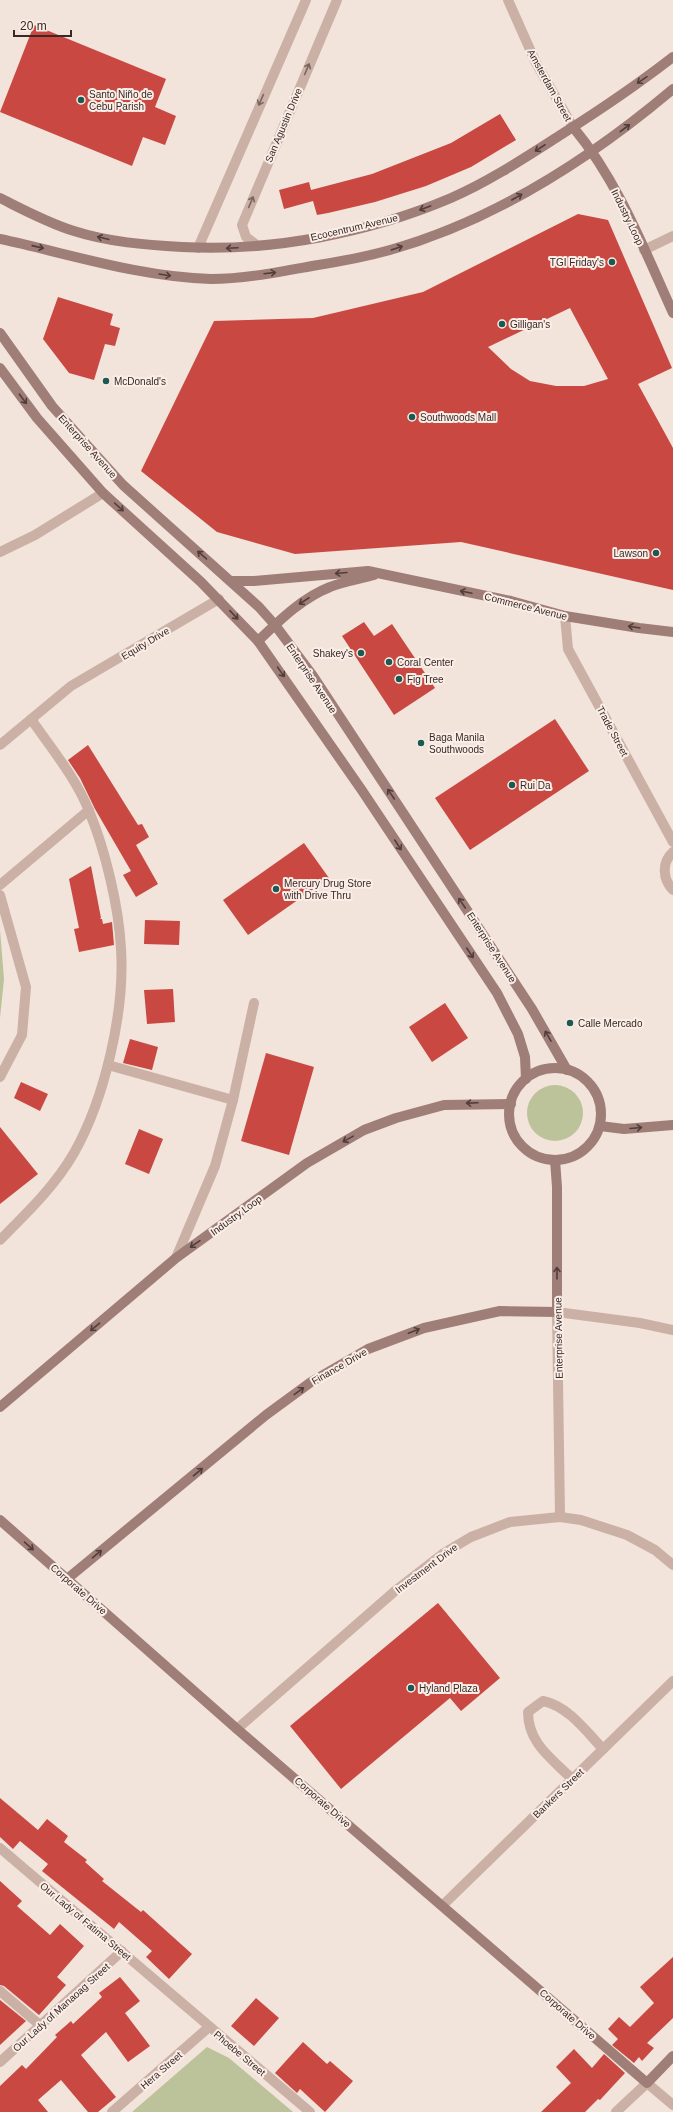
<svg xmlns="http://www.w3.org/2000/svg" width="673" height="2112" font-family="Arial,sans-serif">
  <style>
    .green { fill: #bcc29a }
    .building { fill: #c94942; fill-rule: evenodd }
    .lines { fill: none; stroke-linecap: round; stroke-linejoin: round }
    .street { stroke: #cbb0a6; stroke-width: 10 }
    .secondary { stroke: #9f7e77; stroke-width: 10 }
    .oneway { stroke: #7a6660 }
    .oneway2 { stroke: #513e3b }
    .poi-dot { fill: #1c5952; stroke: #faeee7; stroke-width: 1.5 }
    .labels { text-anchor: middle; stroke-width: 4; stroke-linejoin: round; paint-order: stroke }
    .street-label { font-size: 10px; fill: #372927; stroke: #faeee7 }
    .poi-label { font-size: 10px; fill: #372927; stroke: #faeee7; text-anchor: start }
  </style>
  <rect width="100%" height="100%" fill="#f2e3db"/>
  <g class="green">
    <path d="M0 930 4 979 0 1018Z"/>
    <circle cx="555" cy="1113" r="28"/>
    <path d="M207 2047 229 2058 293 2112H132Z"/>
  </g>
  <g class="building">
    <path d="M34 25 166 79 155 107 176 116 165 145 143 137 132 166 0 112Z"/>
    <path d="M500 114 516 140 471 167 426 186 375 202 328 213 317 215 313 201 284 209 279 190 309 182 311 190 372 174 451 143Z"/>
    <path d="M578 214 608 220 672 368 638 384 673 448V590L461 542 295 554 217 532 141 471 214 321 313 318 423 292ZM570 308 608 379 584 386H556L530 381 511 369 488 347Z"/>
    <path d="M58 297 113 314 110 325 120 328 115 346 105 344 94 380 69 373 43 339Z"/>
    <path d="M364 622 374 636 392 624 435 688 394 715 342 636Z"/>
    <path d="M555 719 589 771 470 850 435 798Z"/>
    <path d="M88 745 138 825 142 824 149 837 136 845 158 884 136 897 123 875 131 871 95 809 80 778 68 760Z"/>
    <path d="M304 843 329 878 248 935 223 900Z"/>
    <path d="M91 866 101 918 100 919H102L103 924 112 922 114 945 79 952 74 929 79 928 69 879Z"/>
    <path d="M145 920 180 921 179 945 144 944Z"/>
    <path d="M173 989 175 1022 147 1024 144 990Z"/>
    <path d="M445 1003 468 1038 432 1062 409 1027Z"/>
    <path d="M130 1039 158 1047 152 1070 123 1063Z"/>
    <path d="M266 1053 314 1067 289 1155 241 1141Z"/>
    <path d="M21 1082 48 1094 40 1111 14 1098Z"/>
    <path d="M0 1127 38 1174 0 1204Z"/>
    <path d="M139 1129 163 1139 149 1174 125 1164Z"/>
    <path d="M438 1603 500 1678 461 1711 450 1698 341 1789 290 1726Z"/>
    <path d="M0 1798 38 1830 47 1819 68 1836 64 1842 87 1860 85 1862 104 1879 102 1881 141 1912 143 1910 192 1954 169 1979 146 1957 152 1951 119 1922 114 1929 42 1871 48 1864 20 1841 13 1849 0 1837Z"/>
    <path d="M0 1881 22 1901 17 1906 50 1935 60 1924 84 1946 57 1977 66 1985 39 2015 4 1986 0 1985Z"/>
    <path d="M673 1957V2018L647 2043 654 2048 642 2061 639 2057 634 2063 612 2045 618 2039 608 2029 619 2017 630 2027 654 2003 640 1987Z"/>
    <path d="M120 1977 140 2001 125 2013 150 2046 128 2062 106 2032 81 2055 116 2097 98 2112H88L61 2080 38 2100 48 2112H0V2086L22 2065 26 2069 57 2037 55 2035 71 2021 73 2024 102 1997 99 1993Z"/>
    <path d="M256 1998 279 2018 254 2046 231 2026Z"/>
    <path d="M0 2000 26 2021 0 2045Z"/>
    <path d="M303 2042 327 2064 330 2061 353 2081 325 2112 300 2089 297 2093 275 2073Z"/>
    <path d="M574 2049 592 2068 604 2054 625 2073 600 2100 598 2099 585 2112H541L571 2083 556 2067Z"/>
  </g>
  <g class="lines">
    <g class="street">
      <path d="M508 0 536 63 573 127"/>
      <path d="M258 246 246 237 242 225 337 0"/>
      <path d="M198 248 306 0"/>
      <path d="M644 250 673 236"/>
      <path d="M0 552 35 535 103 493"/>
      <path d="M565 616 568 649 673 842"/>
      <path d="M0 745 71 686 219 599"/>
      <path d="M673 852C661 863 663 880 673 890"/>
      <path d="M0 885 89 810"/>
      <path d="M0 895 26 987 22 1035 0 1077"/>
      <path d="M108 1065 233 1100"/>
      <path d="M0 1240C27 1213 55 1186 74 1153 105 1098 125 1011 121 949 119 907 105 849 89 811 76 778 51 748 31 719"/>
      <path d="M176 1258 215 1166 233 1100 254 1003"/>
      <path d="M560 1517 557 1312 640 1323 673 1330"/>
      <path d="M237 1729 395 1591 444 1553 471 1537 510 1522 560 1517 581 1520 627 1535 655 1550 673 1565"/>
      <path d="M572 1779C551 1758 528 1743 528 1712L543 1701C568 1706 586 1731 603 1749"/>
      <path d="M0 1848 310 2112"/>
      <path d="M443 1905 673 1681"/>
      <path d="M0 1991 41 2026"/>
      <path d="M0 2062 122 1951"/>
      <path d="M112 2112 209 2027"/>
      <path d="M616 2112 647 2083 673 2105"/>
    </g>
    <g class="secondary">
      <path d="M573 127C618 181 644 249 673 313"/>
      <path d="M0 198C24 210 48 223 74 231 108 242 146 245 182 247 271 252 369 233 451 198 490 181 526 157 562 134 600 110 637 85 673 57"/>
      <path d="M0 239C70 254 139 277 211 279 244 279 279 272 312 266 338 262 365 257 390 250 496 220 590 159 673 89"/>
      <path d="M0 333 52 406 86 444 123 485 259 607 275 625 313 676 532 1009 567 1070"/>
      <path d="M0 368 37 418 103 493 201 582 258 641 361 789 497 993 518 1034 525 1057 526 1079"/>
      <path d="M231 581H254L368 571 511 601 565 616 639 628 673 632"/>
      <path d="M258 641C280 620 302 598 330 587 344 581 360 579 374 575"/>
      <circle cx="555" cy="1114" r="46"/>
      <path d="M600 1126 624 1129 673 1125"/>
      <path d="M0 1407 176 1258 307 1163 364 1130 396 1118 444 1105 511 1104"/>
      <path d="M0 1520 237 1729 647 2083 673 2056"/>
      <path d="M67 1579 266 1415 311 1382 368 1349 424 1328 500 1311 557 1312V1187L555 1160"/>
    </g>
  </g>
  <defs><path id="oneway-shaft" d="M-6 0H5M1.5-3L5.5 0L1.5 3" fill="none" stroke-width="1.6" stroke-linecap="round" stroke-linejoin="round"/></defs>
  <g class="oneway">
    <use href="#oneway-shaft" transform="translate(307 69) rotate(-67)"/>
    <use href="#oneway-shaft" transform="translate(261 100) rotate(114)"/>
    <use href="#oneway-shaft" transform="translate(251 202) rotate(-67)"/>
  </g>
  <g class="oneway2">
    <use href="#oneway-shaft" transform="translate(642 80) rotate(146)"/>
    <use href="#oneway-shaft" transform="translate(625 128) rotate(-37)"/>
    <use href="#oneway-shaft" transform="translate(540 148) rotate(147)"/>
    <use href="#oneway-shaft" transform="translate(517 197) rotate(-30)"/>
    <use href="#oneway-shaft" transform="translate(425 208) rotate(160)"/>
    <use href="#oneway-shaft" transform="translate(103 238) rotate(-166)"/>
    <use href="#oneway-shaft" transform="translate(38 247) rotate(13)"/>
    <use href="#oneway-shaft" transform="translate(232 248) rotate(177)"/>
    <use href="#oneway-shaft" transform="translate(397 248) rotate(-19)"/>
    <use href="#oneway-shaft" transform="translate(270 273) rotate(-7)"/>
    <use href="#oneway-shaft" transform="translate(165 275) rotate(9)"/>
    <use href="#oneway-shaft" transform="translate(23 399) rotate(53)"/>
    <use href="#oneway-shaft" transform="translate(119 507) rotate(42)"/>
    <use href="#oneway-shaft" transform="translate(202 555) rotate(-139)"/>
    <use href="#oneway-shaft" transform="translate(341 573) rotate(175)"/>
    <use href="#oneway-shaft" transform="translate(466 592) rotate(-168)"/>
    <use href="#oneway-shaft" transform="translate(304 601) rotate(147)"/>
    <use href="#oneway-shaft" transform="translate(234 615) rotate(47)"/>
    <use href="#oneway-shaft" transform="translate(634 627) rotate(-171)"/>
    <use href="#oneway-shaft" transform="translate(281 672) rotate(55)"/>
    <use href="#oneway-shaft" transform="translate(391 794) rotate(-124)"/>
    <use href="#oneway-shaft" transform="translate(398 845) rotate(57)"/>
    <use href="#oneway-shaft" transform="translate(462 903) rotate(-124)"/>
    <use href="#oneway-shaft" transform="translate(470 953) rotate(57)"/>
    <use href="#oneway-shaft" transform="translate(548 1036) rotate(-120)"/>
    <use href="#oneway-shaft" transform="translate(472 1103) rotate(178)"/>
    <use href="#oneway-shaft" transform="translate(636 1128) rotate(-5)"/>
    <use href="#oneway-shaft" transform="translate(348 1139) rotate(151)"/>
    <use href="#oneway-shaft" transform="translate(195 1244) rotate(145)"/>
    <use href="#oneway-shaft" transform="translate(557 1273) rotate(-90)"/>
    <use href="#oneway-shaft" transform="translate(95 1327) rotate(140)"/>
    <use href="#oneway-shaft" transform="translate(414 1331) rotate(-21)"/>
    <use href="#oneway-shaft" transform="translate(299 1391) rotate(-36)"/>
    <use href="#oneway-shaft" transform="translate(198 1472) rotate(-40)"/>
    <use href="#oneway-shaft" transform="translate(29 1546) rotate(41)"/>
    <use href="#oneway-shaft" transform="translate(97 1554) rotate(-40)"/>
  </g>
  <g class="poi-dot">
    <circle cx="81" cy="100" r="4"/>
    <circle cx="612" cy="262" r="4"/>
    <circle cx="502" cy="324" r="4"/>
    <circle cx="106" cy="381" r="4"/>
    <circle cx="412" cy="417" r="4"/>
    <circle cx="656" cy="553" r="4"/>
    <circle cx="361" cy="653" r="4"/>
    <circle cx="389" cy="662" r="4"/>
    <circle cx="399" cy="679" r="4"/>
    <circle cx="421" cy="743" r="4"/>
    <circle cx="512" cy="785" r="4"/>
    <circle cx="276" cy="889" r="4"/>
    <circle cx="570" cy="1023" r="4"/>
    <circle cx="411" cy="1688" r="4"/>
  </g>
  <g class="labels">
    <g class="street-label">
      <text transform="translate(550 85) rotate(61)" y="4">Amsterdam Street</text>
      <text transform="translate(283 125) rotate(-67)" y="4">San Agustin Drive</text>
      <text transform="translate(628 217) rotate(64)" y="4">Industry Loop</text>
      <text transform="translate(354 227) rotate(-13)" y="4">Ecocentrum Avenue</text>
      <text transform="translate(88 446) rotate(48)" y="4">Enterprise Avenue</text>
      <text transform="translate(526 606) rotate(14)" y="4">Commerce Avenue</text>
      <text transform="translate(145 643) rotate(-31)" y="4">Equity Drive</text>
      <text transform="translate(312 678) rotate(56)" y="4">Enterprise Avenue</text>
      <text transform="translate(613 731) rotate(62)" y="4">Trade Street</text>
      <text transform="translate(492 947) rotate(57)" y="4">Enterprise Avenue</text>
      <text transform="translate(236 1215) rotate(-36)" y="4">Industry Loop</text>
      <text transform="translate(558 1338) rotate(-91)" y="4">Enterprise Avenue</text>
      <text transform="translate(339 1366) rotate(-30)" y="4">Finance Drive</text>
      <text transform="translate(426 1568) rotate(-37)" y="4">Investment Drive</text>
      <text transform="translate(79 1589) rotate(41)" y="4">Corporate Drive</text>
      <text transform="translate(558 1793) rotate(-44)" y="4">Bankers Street</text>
      <text transform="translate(323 1802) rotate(41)" y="4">Corporate Drive</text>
      <text transform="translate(86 1921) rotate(40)" y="4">Our Lady of Fatima Street</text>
      <text transform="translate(61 2007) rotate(-42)" y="4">Our Lady of Manaoag Street</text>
      <text transform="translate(568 2014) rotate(41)" y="4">Corporate Drive</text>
      <text transform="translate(240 2053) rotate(40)" y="4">Phoebe Street</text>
      <text transform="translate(161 2070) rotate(-41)" y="4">Hera Street</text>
    </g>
    <g class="poi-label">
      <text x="89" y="98">Santo Niño de<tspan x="89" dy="12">Cebu Parish</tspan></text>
      <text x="604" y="266" text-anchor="end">TGI Friday's</text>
      <text x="510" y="328">Gilligan's</text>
      <text x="114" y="385">McDonald's</text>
      <text x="420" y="421">Southwoods Mall</text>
      <text x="648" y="557" text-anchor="end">Lawson</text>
      <text x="353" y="657" text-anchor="end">Shakey's</text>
      <text x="397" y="666">Coral Center</text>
      <text x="407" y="683">Fig Tree</text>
      <text x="429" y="741">Baga Manila<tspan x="429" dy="12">Southwoods</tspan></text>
      <text x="520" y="789">Rui Da</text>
      <text x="284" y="887">Mercury Drug Store<tspan x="284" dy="12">with Drive Thru</tspan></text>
      <text x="578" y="1027">Calle Mercado</text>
      <text x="419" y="1692">Hyland Plaza</text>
    </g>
  </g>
  <path d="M14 30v6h57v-6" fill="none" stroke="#372927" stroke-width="2"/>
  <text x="20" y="30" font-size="12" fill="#372927" stroke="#faeee7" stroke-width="3" paint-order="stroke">20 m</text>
</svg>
